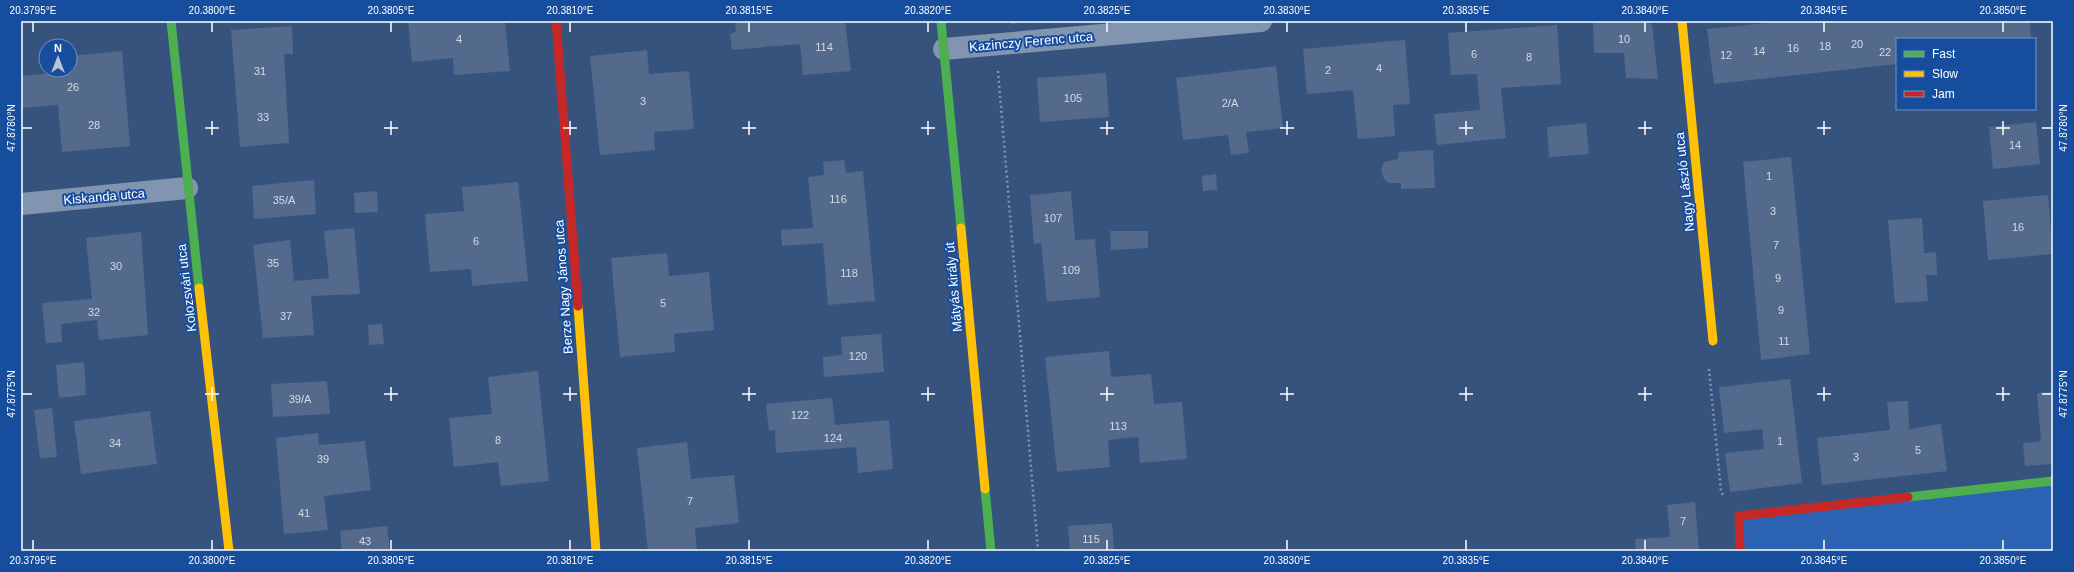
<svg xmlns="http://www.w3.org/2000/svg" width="2074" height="572" font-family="Arial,sans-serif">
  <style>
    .green { fill: #2c63b2 }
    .building { fill: #536a8c }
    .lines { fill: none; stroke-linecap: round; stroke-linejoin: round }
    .path { stroke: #8194b0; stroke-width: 2.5; stroke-dasharray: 2 3; stroke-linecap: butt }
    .street { stroke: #8194b0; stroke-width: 22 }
    .fast { stroke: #4caf50; stroke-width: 9 }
    .slow { stroke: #ffc107; stroke-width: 9 }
    .jam { stroke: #c62828; stroke-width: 9 }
    .ticks { fill: none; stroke: #fff; stroke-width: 1.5 }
    .labels { text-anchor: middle; stroke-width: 4; stroke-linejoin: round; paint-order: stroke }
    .number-label { font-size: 11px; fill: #d4dae2 }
    .street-label { font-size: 13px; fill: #fff; stroke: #174d9d }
    .neatline { fill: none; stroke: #fff; stroke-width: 1.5 }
    .ticks-label { font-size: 10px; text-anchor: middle; fill: #fff }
  </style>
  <rect width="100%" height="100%" fill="#36537e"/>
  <path class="green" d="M2053 481V551H1745L1739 516Z"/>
  <g class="building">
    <path d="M408 21H505L510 71 454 75 453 58 412 62Z"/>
    <path d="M735 21H845L851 71 803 75 800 44 732 50 730 34 736 32Z"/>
    <path d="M1010 21H1031V22L1011 24Z"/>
    <path d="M1593 21H1646L1652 25 1658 79 1626 78 1624 53H1594Z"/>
    <path d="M1785 21H2030L2031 39H1897V64L1714 84 1707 29Z"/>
    <path d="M1557 25 1561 84 1501 88 1506 138 1437 145 1434 114 1480 110 1477 74 1451 75 1448 33Z"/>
    <path d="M292 26 293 54H284L289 143 240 147 231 30Z"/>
    <path d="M1405 40 1410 104 1393 105 1395 136 1358 139 1353 90 1307 94 1303 49Z"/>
    <path d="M647 50 649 74 689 71 694 129 654 132 655 150 600 155 590 56Z"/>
    <path d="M122 51 130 146 62 152 58 105 21 108V76L73 71 72 56Z"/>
    <path d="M1276 66 1283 128 1246 132 1249 153 1231 155 1228 135 1183 140 1176 78Z"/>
    <path d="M1106 73 1109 117 1040 122 1037 78Z"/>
    <path d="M2036 122 2040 164 1993 169 1989 127Z"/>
    <path d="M1586 123 1589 154 1549 157 1547 127Z"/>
    <path d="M1433 150 1435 188 1401 189V183H1389L1384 179 1381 170 1384 162 1398 159 1399 152Z"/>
    <path d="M1791 157 1810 354 1761 360 1743 162Z"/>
    <path d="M844 160 846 173 863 171 875 301 828 305 823 243 782 246 781 230 813 228 808 177 824 175 823 162Z"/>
    <path d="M1216 174 1217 190 1203 191 1202 176Z"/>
    <path d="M314 180 316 214 254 219 252 186Z"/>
    <path d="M518 182 528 281 472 286 471 269 430 272 425 214 464 211 462 187Z"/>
    <path d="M377 191 378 212 355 213 354 193Z"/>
    <path d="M1071 191 1075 240 1095 239 1100 297 1047 302 1041 243 1034 244 1030 195Z"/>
    <path d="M2048 195 2053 254 1988 260 1983 201Z"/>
    <path d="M1922 218 1924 253 1936 252 1937 275H1926L1928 301 1895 303 1888 220Z"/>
    <path d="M354 228 360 294 311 296 314 335 263 338 253 245 290 240 294 281 329 278 324 231Z"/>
    <path d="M1110 231H1148V248L1111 250Z"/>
    <path d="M141 232 148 335 99 340 97 320 61 324 62 342 46 343 42 303 92 299 86 238Z"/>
    <path d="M667 253 669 276 709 272 714 330 674 334 675 352 620 357 611 258Z"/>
    <path d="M382 324 384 344 369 345 368 325Z"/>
    <path d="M881 334 884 372 824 377 823 357 842 355 841 337Z"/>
    <path d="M1109 351 1111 377 1151 374 1154 404 1182 402 1187 459 1140 463 1138 437 1108 440 1110 467 1057 472 1045 357Z"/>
    <path d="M84 362 86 395 59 398 56 365Z"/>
    <path d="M538 371 549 481 501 486 498 462 454 467 449 418 492 414 488 377Z"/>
    <path d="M1790 379 1802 483 1730 492 1725 453 1764 449 1762 429 1724 433 1719 387Z"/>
    <path d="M327 381 330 414 273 417 271 384Z"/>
    <path d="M2053 392V464L2025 466 2023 443 2041 441 2037 393Z"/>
    <path d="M832 398 835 425 889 420 893 469 858 473 856 447 776 453 775 430 769 431 766 404Z"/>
    <path d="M1908 401 1909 429 1941 424 1947 471 1822 485 1817 438 1890 430 1887 402Z"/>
    <path d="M52 408 57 457 40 458 34 410Z"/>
    <path d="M150 411 157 464 81 474 74 421Z"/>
    <path d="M318 433 319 445 365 441 371 490 324 496 328 530 284 534 276 438Z"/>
    <path d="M687 442 691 479 734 475 739 523 695 528 697 551H648L637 448Z"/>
    <path d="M1695 502 1699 551H1636L1635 539 1670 537 1667 505Z"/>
    <path d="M1112 523 1114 551H1070L1068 526Z"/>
    <path d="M387 526 390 551H342L340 531Z"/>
  </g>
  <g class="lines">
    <g class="path">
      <path d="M998 71 1038 551"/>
      <path d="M1709 369 1721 491 1723 495"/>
    </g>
    <g class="street">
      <path d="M944 49 1261 21"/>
      <path d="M21 204 187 188"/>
    </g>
    <g class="fast">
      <path d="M171 21 199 288"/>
      <path d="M941 21 961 228"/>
      <path d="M985 489 991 551"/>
      <path d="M1908 497 2053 481"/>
    </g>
    <g class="slow">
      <path d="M1682 21 1713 341"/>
      <path d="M961 228 985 489"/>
      <path d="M199 288 229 551"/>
      <path d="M578 306 596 551"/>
    </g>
    <g class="jam">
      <path d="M556 21 578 306"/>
      <path d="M1740 551 1739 516 1908 497"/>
    </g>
  </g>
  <path class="ticks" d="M33 22V32M212 22V32M391 22V32M570 22V32M749 22V32M928 22V32M1107 22V32M1287 22V32M1466 22V32M1645 22V32M1824 22V32M2003 22V32M212 121V135M391 121V135M570 121V135M749 121V135M928 121V135M1107 121V135M1287 121V135M1466 121V135M1645 121V135M1824 121V135M2003 121V135M22 128H32M205 128H219M384 128H398M563 128H577M742 128H756M921 128H935M1100 128H1114M1280 128H1294M1459 128H1473M1638 128H1652M1817 128H1831M1996 128H2010M2042 128H2052M212 387V401M391 387V401M570 387V401M749 387V401M928 387V401M1107 387V401M1287 387V401M1466 387V401M1645 387V401M1824 387V401M2003 387V401M22 394H32M205 394H219M384 394H398M563 394H577M742 394H756M921 394H935M1100 394H1114M1280 394H1294M1459 394H1473M1638 394H1652M1817 394H1831M1996 394H2010M2042 394H2052M33 540V550M212 540V550M391 540V550M570 540V550M749 540V550M928 540V550M1107 540V550M1287 540V550M1466 540V550M1645 540V550M1824 540V550M2003 540V550"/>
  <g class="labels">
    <g class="number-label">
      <text x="459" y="43">4</text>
      <text x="1624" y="43">10</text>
      <text x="1857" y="48">20</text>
      <text x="1825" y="50">18</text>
      <text x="824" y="51">114</text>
      <text x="1793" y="52">16</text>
      <text x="1759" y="55">14</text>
      <text x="1885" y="56">22</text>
      <text x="1474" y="58">6</text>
      <text x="1726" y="59">12</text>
      <text x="1529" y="61">8</text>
      <text x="1379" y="72">4</text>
      <text x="1328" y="74">2</text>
      <text x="260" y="75">31</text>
      <text x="73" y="91">26</text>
      <text x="1073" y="102">105</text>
      <text x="643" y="105">3</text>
      <text x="1230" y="107">2/A</text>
      <text x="263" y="121">33</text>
      <text x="94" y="129">28</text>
      <text x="2015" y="149">14</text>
      <text x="1769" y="180">1</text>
      <text x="838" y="203">116</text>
      <text x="284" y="204">35/A</text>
      <text x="1773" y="215">3</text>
      <text x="1053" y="222">107</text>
      <text x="2018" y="231">16</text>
      <text x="476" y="245">6</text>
      <text x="1776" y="249">7</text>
      <text x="273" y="267">35</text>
      <text x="116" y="270">30</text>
      <text x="1071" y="274">109</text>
      <text x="849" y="277">118</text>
      <text x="1778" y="282">9</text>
      <text x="663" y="307">5</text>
      <text x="1781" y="314">9</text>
      <text x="94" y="316">32</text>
      <text x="286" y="320">37</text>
      <text x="1784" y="345">11</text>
      <text x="858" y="360">120</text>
      <text x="300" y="403">39/A</text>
      <text x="800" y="419">122</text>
      <text x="1118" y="430">113</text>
      <text x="833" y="442">124</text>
      <text x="498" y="444">8</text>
      <text x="1780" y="445">1</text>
      <text x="115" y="447">34</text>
      <text x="1918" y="454">5</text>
      <text x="1856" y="461">3</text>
      <text x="323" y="463">39</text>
      <text x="690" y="505">7</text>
      <text x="304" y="517">41</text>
      <text x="1683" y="525">7</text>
      <text x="1091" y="543">115</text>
      <text x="365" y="545">43</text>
    </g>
    <g class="street-label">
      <text transform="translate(1031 41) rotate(-5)" y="5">Kazinczy Ferenc utca</text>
      <text transform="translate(1684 182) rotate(-96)" y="5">Nagy László utca</text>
      <text transform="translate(104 196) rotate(-5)" y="5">Kiskanda utca</text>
      <text transform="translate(563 287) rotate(-94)" y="5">Berze Nagy János utca</text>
      <text transform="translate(953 287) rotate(-95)" y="5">Mátyás király út</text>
      <text transform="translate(186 288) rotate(-97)" y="5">Kolozsvári utca</text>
    </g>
  </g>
  <rect width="2074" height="572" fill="none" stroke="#174d9d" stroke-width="44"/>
  <rect x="1896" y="38" width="140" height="72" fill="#174d9d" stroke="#7494c4"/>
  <rect x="1904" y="51" width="20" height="6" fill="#4caf50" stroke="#7494c4"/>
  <text x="1932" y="58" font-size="12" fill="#ffffff">Fast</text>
  <rect x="1904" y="71" width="20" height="6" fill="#ffc107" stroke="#7494c4"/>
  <text x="1932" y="78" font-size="12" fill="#ffffff">Slow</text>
  <rect x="1904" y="91" width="20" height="6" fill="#c62828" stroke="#7494c4"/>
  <text x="1932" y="98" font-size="12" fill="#ffffff">Jam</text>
  <g transform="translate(58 58)"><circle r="19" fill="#174d9d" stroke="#7494c4"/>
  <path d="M0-3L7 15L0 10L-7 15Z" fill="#b9c3d2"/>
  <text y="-6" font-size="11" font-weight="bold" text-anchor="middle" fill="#ffffff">N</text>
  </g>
  <rect x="22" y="22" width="2030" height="528" class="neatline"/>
  <g class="ticks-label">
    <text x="33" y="14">20.3795°E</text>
    <text x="212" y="14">20.3800°E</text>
    <text x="391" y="14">20.3805°E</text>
    <text x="570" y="14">20.3810°E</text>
    <text x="749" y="14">20.3815°E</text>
    <text x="928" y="14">20.3820°E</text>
    <text x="1107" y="14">20.3825°E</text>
    <text x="1287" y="14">20.3830°E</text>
    <text x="1466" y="14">20.3835°E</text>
    <text x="1645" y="14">20.3840°E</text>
    <text x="1824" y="14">20.3845°E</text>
    <text x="2003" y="14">20.3850°E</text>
    <text transform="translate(11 128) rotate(-90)" y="4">47.8780°N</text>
    <text transform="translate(2063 128) rotate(-90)" y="4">47.8780°N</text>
    <text transform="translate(11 394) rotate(-90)" y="4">47.8775°N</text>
    <text transform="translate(2063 394) rotate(-90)" y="4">47.8775°N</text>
    <text x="33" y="564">20.3795°E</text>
    <text x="212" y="564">20.3800°E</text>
    <text x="391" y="564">20.3805°E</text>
    <text x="570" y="564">20.3810°E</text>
    <text x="749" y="564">20.3815°E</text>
    <text x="928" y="564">20.3820°E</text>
    <text x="1107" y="564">20.3825°E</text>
    <text x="1287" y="564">20.3830°E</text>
    <text x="1466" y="564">20.3835°E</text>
    <text x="1645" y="564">20.3840°E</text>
    <text x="1824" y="564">20.3845°E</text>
    <text x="2003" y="564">20.3850°E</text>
  </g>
</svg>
